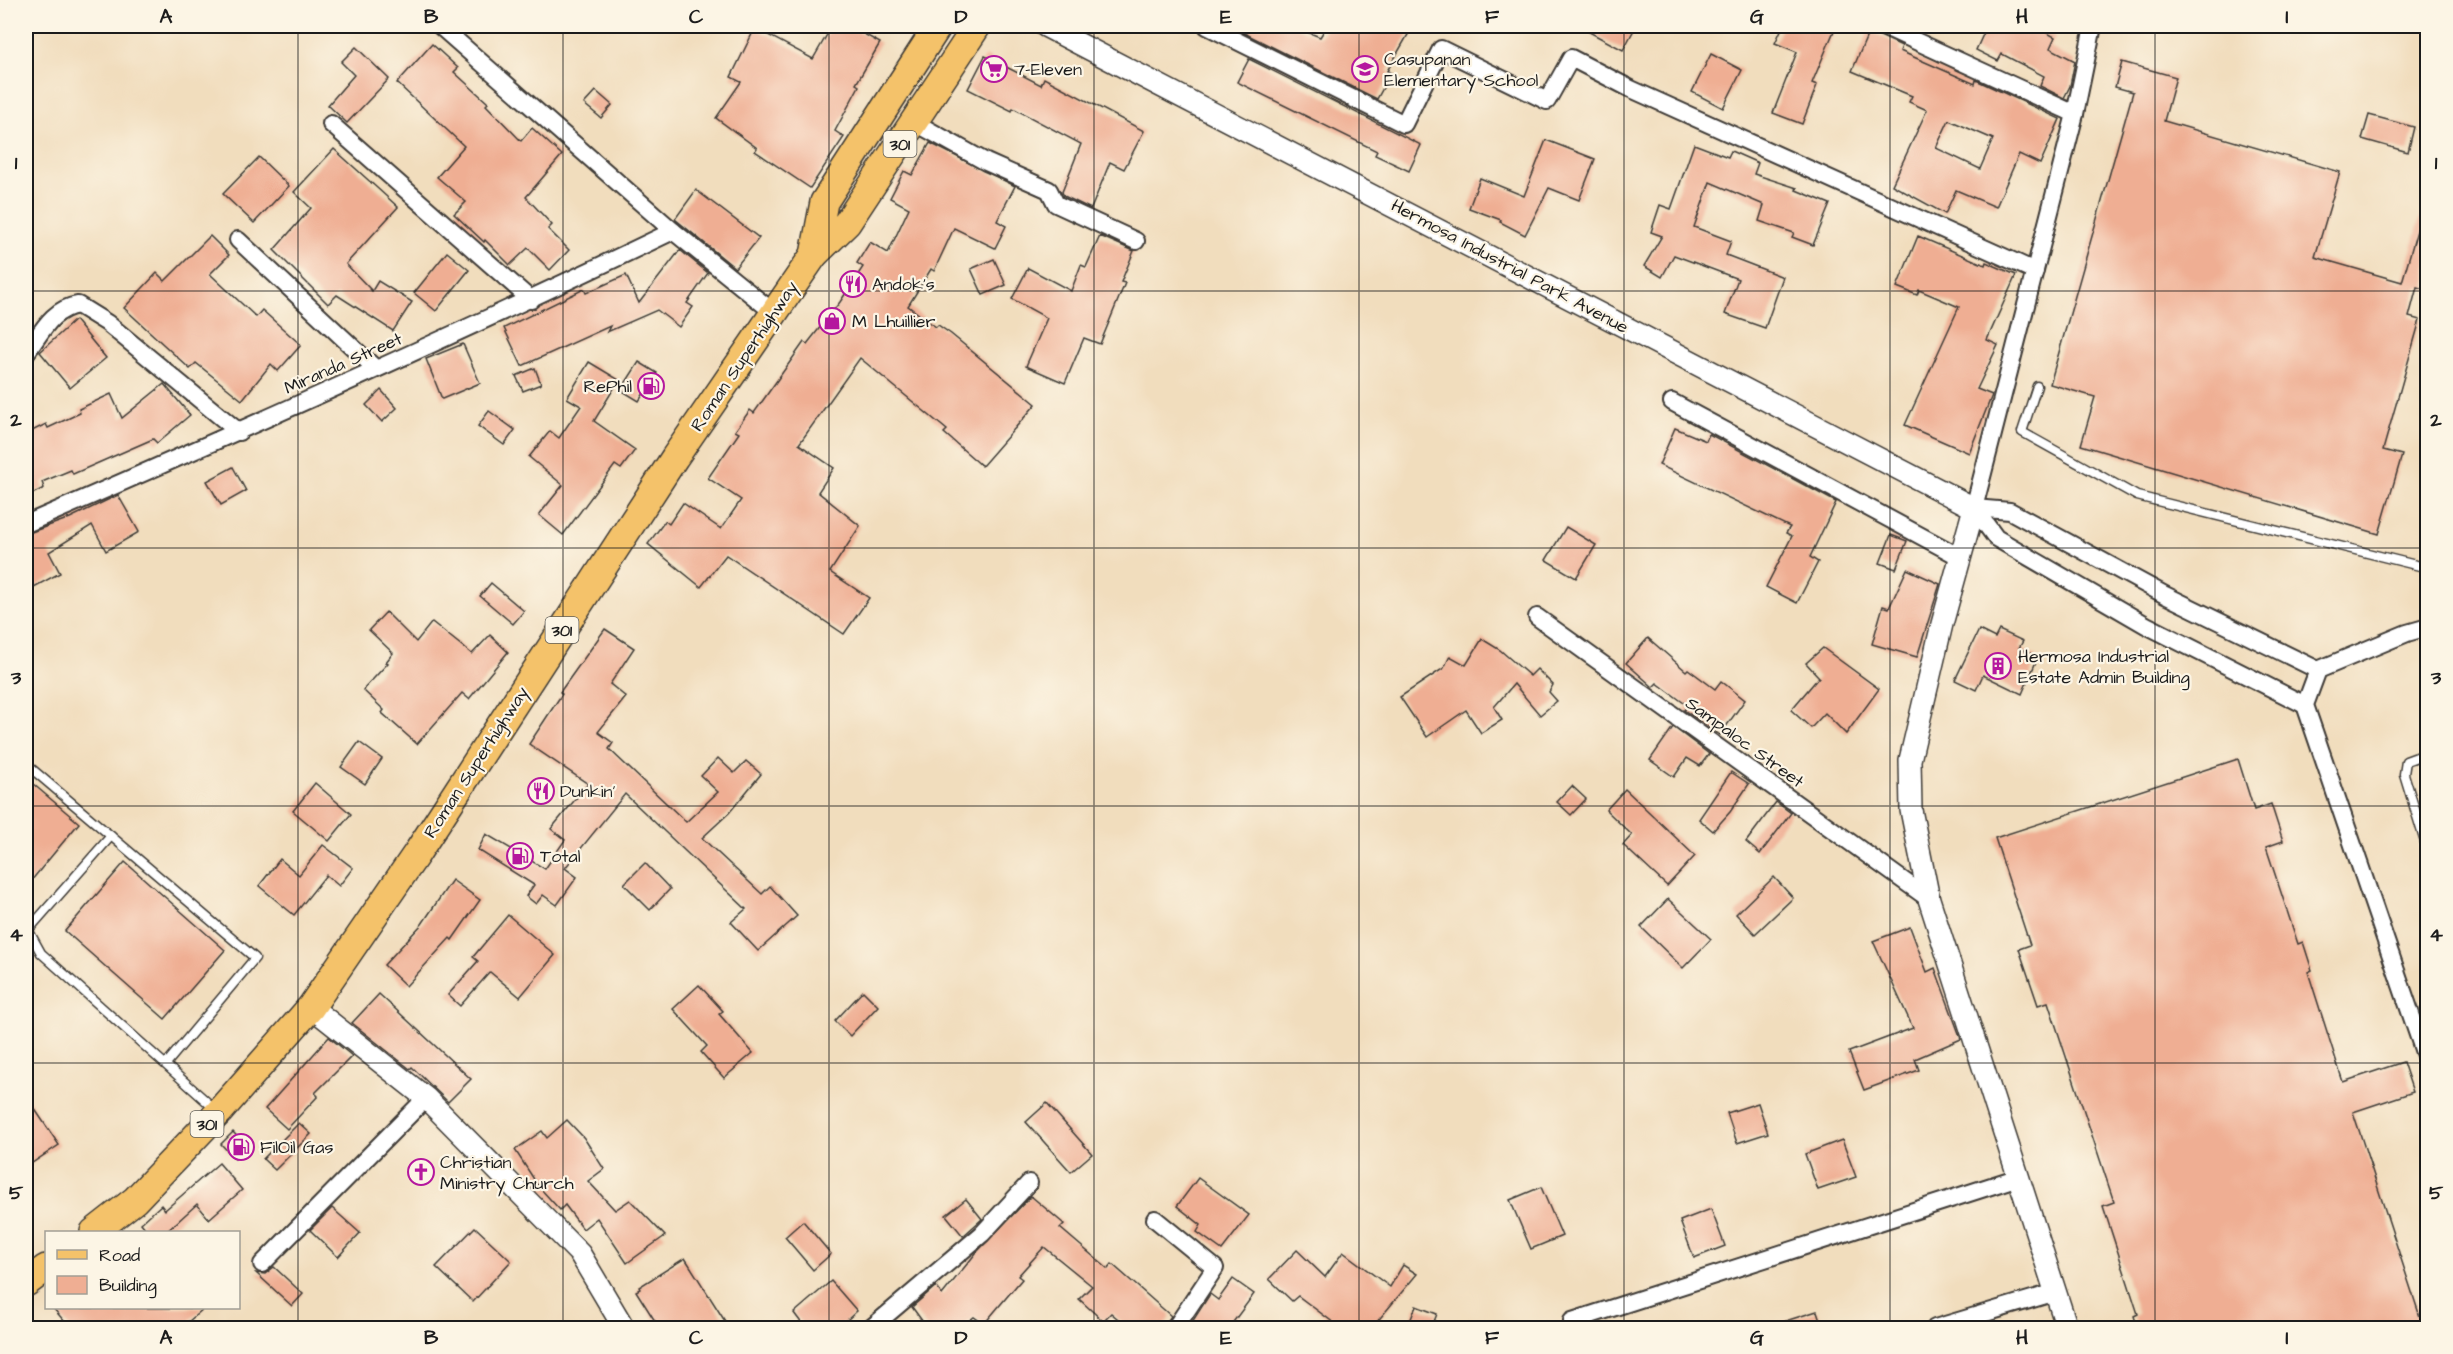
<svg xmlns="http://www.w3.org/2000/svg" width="2453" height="1354" font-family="'Architects Daughter',sans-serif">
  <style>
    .building { fill: #efae93; fill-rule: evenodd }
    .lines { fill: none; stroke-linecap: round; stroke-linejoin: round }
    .service-casing { stroke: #3c3934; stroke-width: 11 }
    .minor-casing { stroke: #3c3934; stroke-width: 20 }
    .tertiary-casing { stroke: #3c3934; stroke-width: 24 }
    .primary-casing { stroke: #3c3934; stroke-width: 30 }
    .service { stroke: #fff; stroke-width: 8 }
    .minor { stroke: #fff; stroke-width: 16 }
    .tertiary { stroke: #fff; stroke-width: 21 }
    .primary { stroke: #f4c26a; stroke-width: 27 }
    .grid { fill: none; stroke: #1c1c1c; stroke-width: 1.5; stroke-opacity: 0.55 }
    .labels { text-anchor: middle; stroke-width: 4.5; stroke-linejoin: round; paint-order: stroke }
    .shield { fill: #fcf5e5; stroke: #5f5d58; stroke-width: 1.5 }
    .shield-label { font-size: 16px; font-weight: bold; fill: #1c1c1c }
    .poi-label { font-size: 18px; fill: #1c1c1c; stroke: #fcf5e5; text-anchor: start }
    .street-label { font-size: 18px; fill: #1c1c1c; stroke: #fcf5e5 }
    .neatline { fill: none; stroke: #1c1c1c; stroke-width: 2 }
    .grid-label { font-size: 20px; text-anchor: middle; font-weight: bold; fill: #1c1c1c }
  </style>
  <rect width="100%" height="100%" fill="#fcf5e5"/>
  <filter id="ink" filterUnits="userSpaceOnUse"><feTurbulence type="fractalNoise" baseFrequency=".0167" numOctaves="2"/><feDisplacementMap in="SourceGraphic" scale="12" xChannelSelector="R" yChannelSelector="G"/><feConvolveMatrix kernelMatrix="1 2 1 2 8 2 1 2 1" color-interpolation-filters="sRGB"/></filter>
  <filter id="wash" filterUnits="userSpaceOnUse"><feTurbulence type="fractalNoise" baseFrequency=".008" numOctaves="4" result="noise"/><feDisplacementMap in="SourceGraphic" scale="24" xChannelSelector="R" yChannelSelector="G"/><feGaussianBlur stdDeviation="1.35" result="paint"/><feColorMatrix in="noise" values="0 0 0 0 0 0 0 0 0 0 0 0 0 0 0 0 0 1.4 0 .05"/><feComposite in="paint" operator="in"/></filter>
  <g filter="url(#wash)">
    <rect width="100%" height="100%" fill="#f1ddbd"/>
    <g id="blocks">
      <g class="building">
        <path d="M832 26H850L880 43 856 84 859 86 835 131 844 137 810 188 755 151 757 148 716 118 741 82 731 77 755 28 813 59Z"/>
        <path d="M1230 26H1292L1320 37 1327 26H1413L1387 71 1391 73 1377 99Z"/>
        <path d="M1578 26H1636L1623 50Z"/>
        <path d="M1783 26H1836L1812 83 1817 85 1802 124 1773 113 1797 52 1775 43Z"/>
        <path d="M1987 26H2034L2055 37 2050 48 2075 61 2070 86 2064 98 2040 86 2044 76 2002 54 1998 61 1976 50Z"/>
        <path d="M1869 31 1902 46 1900 51 1975 84 1976 80 2060 119 2040 164 2019 154 1996 207 1956 190 1945 214 1892 185 1927 110 1909 102 1912 96 1852 71ZM1949 120 1993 139 1980 169 1936 148Z"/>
        <path d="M432 44 458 68 454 72 488 103 486 105 521 141 532 128 562 155 526 197 552 225 548 229 569 250 550 270 528 248 510 265 485 240 484 242 454 214 466 202 437 177 464 146 397 83Z"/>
        <path d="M356 47 389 79 347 123 328 105 354 75 341 62Z"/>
        <path d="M1711 54 1742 70 1723 108 1692 92Z"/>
        <path d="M985 56 1041 85 1044 78 1144 131 1124 169 1110 162 1091 209 1064 196 1062 192 1081 144 1013 108 1012 111 968 89Z"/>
        <path d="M1249 59 1421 145 1409 171 1375 155 1377 151 1237 82Z"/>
        <path d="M2122 62 2176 77 2164 121 2340 172 2315 257 2402 282 2423 210H2427V290L2417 287 2409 317 2420 320 2383 450 2402 455 2379 534 2081 445 2095 397 2050 384 2133 92 2115 87Z"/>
        <path d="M596 91 612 105 601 118 584 104Z"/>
        <path d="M2369 115 2414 127 2408 152 2362 139Z"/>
        <path d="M1546 140 1595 159 1579 200 1549 188 1525 235 1500 222 1501 220 1469 208 1480 178 1524 196Z"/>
        <path d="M930 143 1015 186 997 221 1006 226 995 248 954 228 934 271 931 269 908 306 936 327 938 325 951 334 1036 404 982 466 944 433 947 430 860 358 799 444 834 468 818 492 860 526 830 572 869 598 844 634 726 555 701 587 648 544 665 521 669 524 683 503 721 529 741 500 708 478 739 433 735 431 750 410 754 413 804 342 807 344 840 302 863 267 857 263 870 242 888 253 909 208 890 198 904 171 912 175Z"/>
        <path d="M1694 144 1728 157 1731 151 1758 163 1754 174 1797 188 1796 190 1830 204 1813 245 1792 237 1794 233 1759 221 1764 205 1710 182 1694 227 1731 241 1726 255 1783 277 1765 328 1725 314 1738 279 1674 255 1662 277 1644 266 1662 236 1651 232 1660 205 1671 209Z"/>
        <path d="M334 149 398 207 346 264 372 291 378 281 412 302 393 331 337 295 328 304 274 250 311 208 294 192Z"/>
        <path d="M259 157 289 186 254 223 223 194Z"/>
        <path d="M696 190 759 238 735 268 675 219Z"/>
        <path d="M210 236 229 255 210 274 256 317 262 310 301 345 278 371 271 364 242 400 196 363 190 369 124 308 157 273 165 281Z"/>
        <path d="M1100 236 1134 251 1121 282 1125 283 1100 344 1084 338 1065 383 1026 366 1047 318 1012 299 1028 268 1071 291 1081 265 1086 267Z"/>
        <path d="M1918 236 1985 265 1986 262 2016 275 1987 340 1998 345 1977 389 1992 395 1969 453 1905 425 1959 307 1919 290 1917 295 1897 287Z"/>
        <path d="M680 250 708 273 687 303 693 307 679 327 657 310 607 332 610 326 522 366 504 328 584 289 586 293 626 275 639 303Z"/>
        <path d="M447 252 469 270 436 311 414 293Z"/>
        <path d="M994 259 1006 285 983 295 971 269Z"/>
        <path d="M75 320 106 358 70 388 40 352Z"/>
        <path d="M463 344 480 383 442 399 426 359Z"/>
        <path d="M589 362 619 380 594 421 635 450 621 469 615 465 563 535 539 515 563 485 529 457 550 431 559 438 581 406 567 398Z"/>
        <path d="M639 362 657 373 639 401 621 390Z"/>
        <path d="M535 368 541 384 523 391 516 376Z"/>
        <path d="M164 384 190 415 157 443 153 439 73 474 71 470 42 482 44 488 26 497V434L46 424 48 428 80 413 79 409 111 394 122 418Z"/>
        <path d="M381 390 397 408 382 422 366 405Z"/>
        <path d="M489 411 515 430 504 445 478 426Z"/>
        <path d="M1675 428 1706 441 1709 434 1836 502 1810 557 1818 562 1797 603 1766 587 1792 536 1786 533 1790 527 1659 465Z"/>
        <path d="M233 467 246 491 221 505 207 481Z"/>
        <path d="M118 495 139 532 106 551 92 525 49 552 60 573 34 587 26 570V534L70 518Z"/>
        <path d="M1566 527 1596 545 1576 578 1546 560Z"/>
        <path d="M1891 535 1907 541 1896 569 1880 563Z"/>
        <path d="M1907 569 1940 584 1917 657 1872 644 1883 606 1889 608Z"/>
        <path d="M491 583 524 611 513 624 480 596Z"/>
        <path d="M386 612 416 642 432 622 472 654 490 635 508 652 469 699 462 693 417 744 382 713 384 710 363 690 388 663 386 662 393 653 369 630Z"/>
        <path d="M605 629 634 648 610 684 626 697 598 732 613 743 609 749 686 822 718 792 701 776 718 758 734 773 746 761 761 774 729 813 702 838 762 894 770 886 797 916 758 951 731 922 746 909 625 794 565 868 577 877 557 905 543 895 536 904 526 896 534 885 478 850 486 834 545 869 565 840 551 829 588 784 529 744 562 694 560 692Z"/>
        <path d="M1979 630 1995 638 1999 630 2023 641 2019 648 2038 657 2022 694 1983 675 1976 690 1955 680Z"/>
        <path d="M1648 638 1686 671 1688 669 1715 689 1721 681 1745 700 1720 735 1684 710 1688 706 1657 683 1653 687 1626 663Z"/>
        <path d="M1482 639 1500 650 1530 676 1537 669 1553 685 1549 692 1557 701 1540 715 1514 684 1494 707 1502 720 1481 733 1466 710 1427 737 1400 697 1444 668 1450 656 1466 665Z"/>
        <path d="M1823 648 1879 689 1846 734 1825 713 1811 728 1791 710 1819 677 1806 663Z"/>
        <path d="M1673 727 1709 754 1700 766 1687 758 1674 777 1650 760Z"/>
        <path d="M359 742 382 759 365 784 341 767Z"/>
        <path d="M2238 759 2254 810 2271 804 2283 841 2266 847 2298 944 2303 942 2312 970 2308 972 2343 1082 2403 1062 2413 1092 2353 1112 2424 1329H2138L2134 1316 2138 1314 2103 1206 2114 1202 2048 1002 2038 1005 2019 949 2030 945 1995 838Z"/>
        <path d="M1731 772 1749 784 1730 812 1713 831 1699 819Z"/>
        <path d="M26 778 79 823 26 887Z"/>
        <path d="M315 783 351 814 329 841 293 811Z"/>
        <path d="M1572 786 1586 799 1571 815 1557 802Z"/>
        <path d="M1625 789 1695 856 1667 886 1623 845 1632 835 1606 810Z"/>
        <path d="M1776 802 1791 813 1760 854 1746 842Z"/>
        <path d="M323 845 353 868 339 886 326 875 294 915 259 886 280 859 299 875Z"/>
        <path d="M125 862 225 950 165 1019 65 931Z"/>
        <path d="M645 863 670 889 650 910 624 884Z"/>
        <path d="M1774 877 1793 898 1755 934 1736 914Z"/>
        <path d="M452 880 480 900 452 940 450 938 406 986 384 965 422 924Z"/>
        <path d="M1668 899 1711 939 1683 968 1641 927Z"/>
        <path d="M508 915 555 955 520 997 490 972 460 1006 448 995 478 961 473 957Z"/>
        <path d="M1910 927 1927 972 1935 968 1961 1039 1915 1059 1919 1070 1864 1090 1849 1052 1913 1028 1873 941Z"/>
        <path d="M699 985 723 1011 719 1014 753 1053 724 1078 701 1052 707 1046 673 1009Z"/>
        <path d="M863 991 878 1006 850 1036 835 1021Z"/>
        <path d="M379 994 471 1079 448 1102 412 1067 410 1069 352 1023Z"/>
        <path d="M329 1037 352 1056 315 1093 318 1096 287 1129 265 1109Z"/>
        <path d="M26 1096 59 1145 26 1167Z"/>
        <path d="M1047 1103 1092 1154 1071 1172 1026 1122Z"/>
        <path d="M1758 1103 1768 1133 1737 1143 1727 1113Z"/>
        <path d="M567 1120 584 1138 604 1169 588 1181 615 1210 630 1200 665 1236 627 1263 597 1218 583 1229 565 1205 560 1210 539 1187 515 1150 542 1131 547 1138Z"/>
        <path d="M299 1123 311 1134 275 1170 263 1159Z"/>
        <path d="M233 1132 247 1147 235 1159 221 1144Z"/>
        <path d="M1842 1140 1856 1177 1818 1190 1805 1154Z"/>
        <path d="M219 1163 242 1190 209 1219 197 1204 165 1233H149L141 1223 161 1205 165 1210Z"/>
        <path d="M1198 1178 1249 1215 1222 1250 1197 1232 1201 1225 1177 1206Z"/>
        <path d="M1541 1187 1562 1236 1531 1249 1510 1200Z"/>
        <path d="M1031 1196 1064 1224 1060 1228 1108 1269 1112 1264 1171 1316 1162 1329H1130L1111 1313 1103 1321 1079 1299 1092 1286 1044 1247 1018 1276 1022 1279 984 1324 974 1317 958 1329H928L912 1307 936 1286 942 1295 976 1253Z"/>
        <path d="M966 1199 982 1219 963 1236 946 1215Z"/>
        <path d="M332 1208 360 1233 338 1257 310 1230Z"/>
        <path d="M1711 1209 1725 1246 1694 1258 1680 1221Z"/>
        <path d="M803 1221 831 1254 813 1270 785 1237Z"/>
        <path d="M475 1227 511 1261 473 1302 436 1267Z"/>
        <path d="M1297 1250 1325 1277 1343 1252 1390 1287 1403 1265 1417 1274 1371 1329H1342L1298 1296 1292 1301 1269 1279Z"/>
        <path d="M685 1258 730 1329H660L636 1291 640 1289 639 1287Z"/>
        <path d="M274 1267 303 1294 292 1306 256 1273 265 1274Z"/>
        <path d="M1233 1279 1254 1294 1228 1329H1201L1192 1322 1210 1294 1218 1300Z"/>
        <path d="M831 1281 857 1311 837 1329H806L794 1313Z"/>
        <path d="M1416 1306 1437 1314 1431 1329H1407Z"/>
        <path d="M53 1308H204L180 1329H71Z"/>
        <path d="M1817 1311 1823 1329H1774L1773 1325Z"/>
      </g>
    </g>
  </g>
  <g filter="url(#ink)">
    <use href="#blocks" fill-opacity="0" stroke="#3c3934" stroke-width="1.5"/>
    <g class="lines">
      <defs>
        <g id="service">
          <path d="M2037 386 2022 432 2137 496 2428 568"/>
          <path d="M2428 753 2406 761 2404 774 2428 852"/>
          <path d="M26 764 255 958 166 1064"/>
          <path d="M26 926 41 953 216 1110"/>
          <path d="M29 929 111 836"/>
        </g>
        <g id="minor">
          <path d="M440 26 673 231 773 312"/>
          <path d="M1207 26 1404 124 1441 49 1547 101 1571 58 1631 89 2035 271"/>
          <path d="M1883 26 2075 114"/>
          <path d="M914 122 986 162 1049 190 1056 204 1136 241"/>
          <path d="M331 124 531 300"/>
          <path d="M238 240 376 369"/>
          <path d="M26 353C41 334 51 309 78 305L107 323 239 432"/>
          <path d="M1672 402 1960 557"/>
          <path d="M1974 508 2075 114 2093 26"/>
          <path d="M1974 508 1996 538 2146 625 2305 705"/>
          <path d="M1974 508 2010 511 2165 595 2318 670"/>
          <path d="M26 524C243 430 459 334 673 231"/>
          <path d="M1537 617 1929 899"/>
          <path d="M2428 627 2407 633 2318 670 2305 705 2428 1064"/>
          <path d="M1155 1219 1215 1268 1175 1328"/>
          <path d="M262 1264 426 1098"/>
          <path d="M871 1328 982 1234 1029 1183"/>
          <path d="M1574 1328 1572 1321 2019 1177"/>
          <path d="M1935 1328 2056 1292"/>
        </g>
        <g id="tertiary">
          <path d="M1045 26 1974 508 1942 624 1910 760 1911 810 1929 899 2067 1328"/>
          <path d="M311 1007 426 1098 580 1254 624 1328"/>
        </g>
        <g id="primary">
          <path d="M814 255 824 202 938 26"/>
          <path d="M94 1232 135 1200 219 1112 311 1007 417 853 675 457 814 255 847 223 977 26"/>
          <path d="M26 1283 46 1268"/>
        </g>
      </defs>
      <use href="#service" class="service-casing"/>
      <use href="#minor" class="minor-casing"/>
      <use href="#tertiary" class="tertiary-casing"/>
      <use href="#primary" class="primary-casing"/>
      <use href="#service" class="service"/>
      <use href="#minor" class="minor"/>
      <use href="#tertiary" class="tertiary"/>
      <use href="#primary" class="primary"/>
    </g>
  </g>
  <path class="grid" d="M298 26V1328M563 26V1328M829 26V1328M1094 26V1328M1359 26V1328M1624 26V1328M1890 26V1328M2155 26V1328M26 291H2428M26 548H2428M26 806H2428M26 1063H2428"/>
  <defs>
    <symbol id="supermarket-ring" viewBox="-11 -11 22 22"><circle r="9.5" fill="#fcf5e5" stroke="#b5179e" stroke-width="1.5"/><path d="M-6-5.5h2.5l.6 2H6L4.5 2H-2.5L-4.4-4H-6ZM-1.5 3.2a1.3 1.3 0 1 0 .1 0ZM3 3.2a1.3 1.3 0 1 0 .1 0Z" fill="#b5179e"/></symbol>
    <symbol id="school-ring" viewBox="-11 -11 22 22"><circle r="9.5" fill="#fcf5e5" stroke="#b5179e" stroke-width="1.5"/><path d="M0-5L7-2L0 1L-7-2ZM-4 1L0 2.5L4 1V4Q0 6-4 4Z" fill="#b5179e"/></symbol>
    <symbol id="restaurant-ring" viewBox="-11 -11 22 22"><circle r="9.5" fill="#fcf5e5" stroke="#b5179e" stroke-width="1.5"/><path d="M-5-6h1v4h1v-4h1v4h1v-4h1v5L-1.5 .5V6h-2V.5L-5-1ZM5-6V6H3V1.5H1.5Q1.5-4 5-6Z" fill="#b5179e"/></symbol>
    <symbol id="shop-ring" viewBox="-11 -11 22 22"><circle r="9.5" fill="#fcf5e5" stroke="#b5179e" stroke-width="1.5"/><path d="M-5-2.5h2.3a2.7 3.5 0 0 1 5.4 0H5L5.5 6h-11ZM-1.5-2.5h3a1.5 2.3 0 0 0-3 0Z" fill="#b5179e"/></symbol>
    <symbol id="fuel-ring" viewBox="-11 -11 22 22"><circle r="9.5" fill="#fcf5e5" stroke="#b5179e" stroke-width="1.5"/><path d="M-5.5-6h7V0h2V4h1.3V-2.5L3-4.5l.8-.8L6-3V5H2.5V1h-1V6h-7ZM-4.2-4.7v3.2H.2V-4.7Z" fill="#b5179e"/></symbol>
    <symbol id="building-ring" viewBox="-11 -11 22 22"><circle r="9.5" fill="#fcf5e5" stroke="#b5179e" stroke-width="1.5"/><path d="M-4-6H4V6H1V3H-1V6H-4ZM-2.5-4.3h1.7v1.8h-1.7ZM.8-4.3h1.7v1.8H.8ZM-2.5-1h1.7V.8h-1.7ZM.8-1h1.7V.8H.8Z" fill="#b5179e"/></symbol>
    <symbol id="church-ring" viewBox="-11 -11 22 22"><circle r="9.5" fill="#fcf5e5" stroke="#b5179e" stroke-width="1.5"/><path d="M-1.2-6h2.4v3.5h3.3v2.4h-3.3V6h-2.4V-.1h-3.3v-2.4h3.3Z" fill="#b5179e"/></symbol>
  </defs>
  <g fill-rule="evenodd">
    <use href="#supermarket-ring" x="979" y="54" width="30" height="30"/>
    <use href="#school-ring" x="1350" y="54" width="30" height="30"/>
    <use href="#restaurant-ring" x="838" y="269" width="30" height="30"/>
    <use href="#shop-ring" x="817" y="306" width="30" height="30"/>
    <use href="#fuel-ring" x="636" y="371" width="30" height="30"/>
    <use href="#building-ring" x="1983" y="651" width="30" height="30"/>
    <use href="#restaurant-ring" x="526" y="776" width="30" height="30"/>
    <use href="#fuel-ring" x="505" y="841" width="30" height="30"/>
    <use href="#fuel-ring" x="226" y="1132" width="30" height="30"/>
    <use href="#church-ring" x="406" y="1157" width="30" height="30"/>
  </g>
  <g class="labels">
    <g class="shield">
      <rect x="883.5" y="131" width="33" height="26" rx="4.5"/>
      <rect x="545.5" y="617" width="33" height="26" rx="4.5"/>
      <rect x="190.5" y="1111" width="33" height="26" rx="4.5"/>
    </g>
    <g class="shield-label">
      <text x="900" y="150">301</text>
      <text x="562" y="636">301</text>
      <text x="207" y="1130">301</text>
    </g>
    <g class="poi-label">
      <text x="1384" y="65">Casupanan<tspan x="1384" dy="21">Elementary School</tspan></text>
      <text x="1014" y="75">7-Eleven</text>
      <text x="872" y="290">Andok's</text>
      <text x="852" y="327">M Lhuillier</text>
      <text x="632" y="392" text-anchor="end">RePhil</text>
      <text x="2018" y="662">Hermosa Industrial<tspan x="2018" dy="21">Estate Admin Building</tspan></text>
      <text x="560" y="797">Dunkin'</text>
      <text x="540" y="862">Total</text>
      <text x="260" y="1153">FilOil Gas</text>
      <text x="440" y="1168">Christian<tspan x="440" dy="21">Ministry Church</tspan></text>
    </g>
    <g class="street-label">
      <text transform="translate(1510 266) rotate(28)" y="6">Hermosa Industrial Park Avenue</text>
      <text transform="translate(744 356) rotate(-56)" y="6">Roman Superhighway</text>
      <text transform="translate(343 363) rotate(-24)" y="6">Miranda Street</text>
      <text transform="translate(1745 742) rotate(36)" y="6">Sampaloc Street</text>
      <text transform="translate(476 762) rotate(-57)" y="6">Roman Superhighway</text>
    </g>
  </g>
  <rect width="2453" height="1354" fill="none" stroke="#fcf5e5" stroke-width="66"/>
  <rect x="45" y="1231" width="195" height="78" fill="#fcf5e5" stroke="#a29e95" stroke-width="1.5"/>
  <rect x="57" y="1250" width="30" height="9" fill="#f4c26a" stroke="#a29e95" stroke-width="1.5"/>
  <text x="99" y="1261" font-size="18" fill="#1c1c1c">Road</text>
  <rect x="57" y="1276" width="30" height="18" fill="#efae93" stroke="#a29e95" stroke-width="1.5"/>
  <text x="99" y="1291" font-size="18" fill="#1c1c1c">Building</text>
  <rect x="33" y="33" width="2387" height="1288" class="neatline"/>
  <g class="grid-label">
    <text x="166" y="23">A</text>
    <text x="431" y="23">B</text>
    <text x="696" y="23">C</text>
    <text x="961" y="23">D</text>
    <text x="1226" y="23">E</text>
    <text x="1492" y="23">F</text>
    <text x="1757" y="23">G</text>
    <text x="2022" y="23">H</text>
    <text x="2287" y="23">I</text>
    <text x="16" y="169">1</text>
    <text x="2436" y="169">1</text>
    <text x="16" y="426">2</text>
    <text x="2436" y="426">2</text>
    <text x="16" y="684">3</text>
    <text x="2436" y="684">3</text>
    <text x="16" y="941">4</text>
    <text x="2436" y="941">4</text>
    <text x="16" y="1199">5</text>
    <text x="2436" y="1199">5</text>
    <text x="166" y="1344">A</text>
    <text x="431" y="1344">B</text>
    <text x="696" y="1344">C</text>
    <text x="961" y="1344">D</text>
    <text x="1226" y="1344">E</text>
    <text x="1492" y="1344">F</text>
    <text x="1757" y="1344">G</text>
    <text x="2022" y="1344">H</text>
    <text x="2287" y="1344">I</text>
  </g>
</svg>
